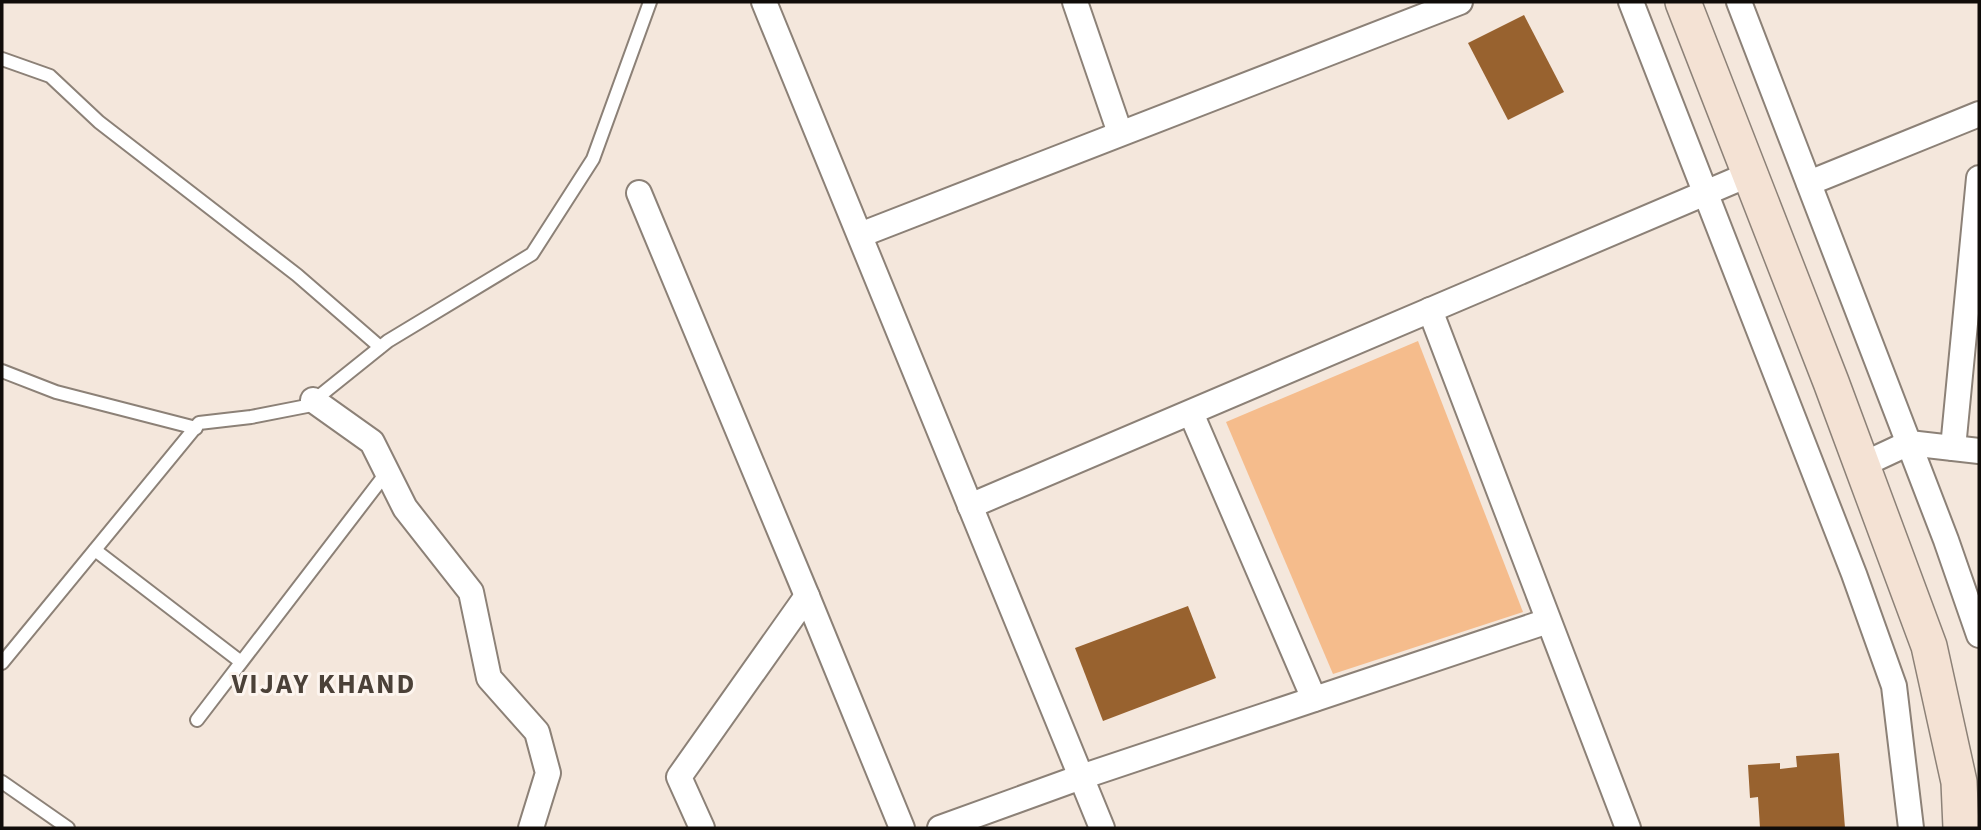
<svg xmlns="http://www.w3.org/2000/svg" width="1981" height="830" font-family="'Source Sans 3',sans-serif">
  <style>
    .green { fill: #f5bc8c }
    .building { fill: #98622f }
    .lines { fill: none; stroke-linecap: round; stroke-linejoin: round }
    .lane-casing { stroke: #8c8177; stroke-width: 16 }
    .street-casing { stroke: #8c8177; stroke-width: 28 }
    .secondary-casing { stroke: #8c8177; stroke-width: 38 }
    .lane { stroke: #fff; stroke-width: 12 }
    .street { stroke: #fff; stroke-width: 24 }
    .secondary { stroke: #f4e2d4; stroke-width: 35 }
    .labels { text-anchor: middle; stroke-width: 6; stroke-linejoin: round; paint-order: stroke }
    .district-label { font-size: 28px; font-weight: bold; letter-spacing: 2px; fill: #4b4138; stroke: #fdf5ef }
  </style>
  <rect width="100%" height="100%" fill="#f4e7dc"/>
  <path class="green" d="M1418 341 1523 612 1333 674 1226 422Z"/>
  <g class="building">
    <path d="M1524 15 1564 92 1508 120 1468 43Z"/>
    <path d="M1188 606 1216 678 1103 721 1075 648Z"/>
    <path d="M1839 753 1845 828H1760L1758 797 1750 798 1748 765 1780 763V769L1797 767 1796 756Z"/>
  </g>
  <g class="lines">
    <defs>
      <g id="lane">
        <path d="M2 59 50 76 99 122 297 275 380 347"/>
        <path d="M2 371 56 392 196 428"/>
        <path d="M95 550 241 662"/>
        <path d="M2 663 199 423 251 417 307 406 388 341 532 254 593 159 650 2"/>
        <path d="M197 720 387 472"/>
        <path d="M2 782 68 828"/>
      </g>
      <g id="street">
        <path d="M764 2 1102 828"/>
        <path d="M1075 2 1120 133"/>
        <path d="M1631 2 1854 574 1894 686 1911 828"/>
        <path d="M1739 2 1946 540 1979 635"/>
        <path d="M1809 183 1979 114"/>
        <path d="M639 193 807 596 902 828"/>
        <path d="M860 235 1460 2"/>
        <path d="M1430 310 1628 828"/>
        <path d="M313 400 372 442 405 508 471 592 489 678 537 732 548 773 531 828"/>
        <path d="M1191 413 1314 699"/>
        <path d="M1953 448 1979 178"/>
        <path d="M1862 465 1909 443 1979 451"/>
        <path d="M970 506 1750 174"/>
        <path d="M702 828 679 777 807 596"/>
        <path d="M940 828 1081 777 1548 621"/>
      </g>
      <path id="secondary" d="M1683 2 1831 382 1929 646 1959 782 1961 828"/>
    </defs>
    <use href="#lane" class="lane-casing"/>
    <use href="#street" class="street-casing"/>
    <use href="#secondary" class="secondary-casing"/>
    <use href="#lane" class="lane"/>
    <use href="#street" class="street"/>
    <use href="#secondary" class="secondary"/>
  </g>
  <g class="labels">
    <g class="district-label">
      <text x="324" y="693">VIJAY KHAND</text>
    </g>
  </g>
  <rect width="1981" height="830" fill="none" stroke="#100c09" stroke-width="7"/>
</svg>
